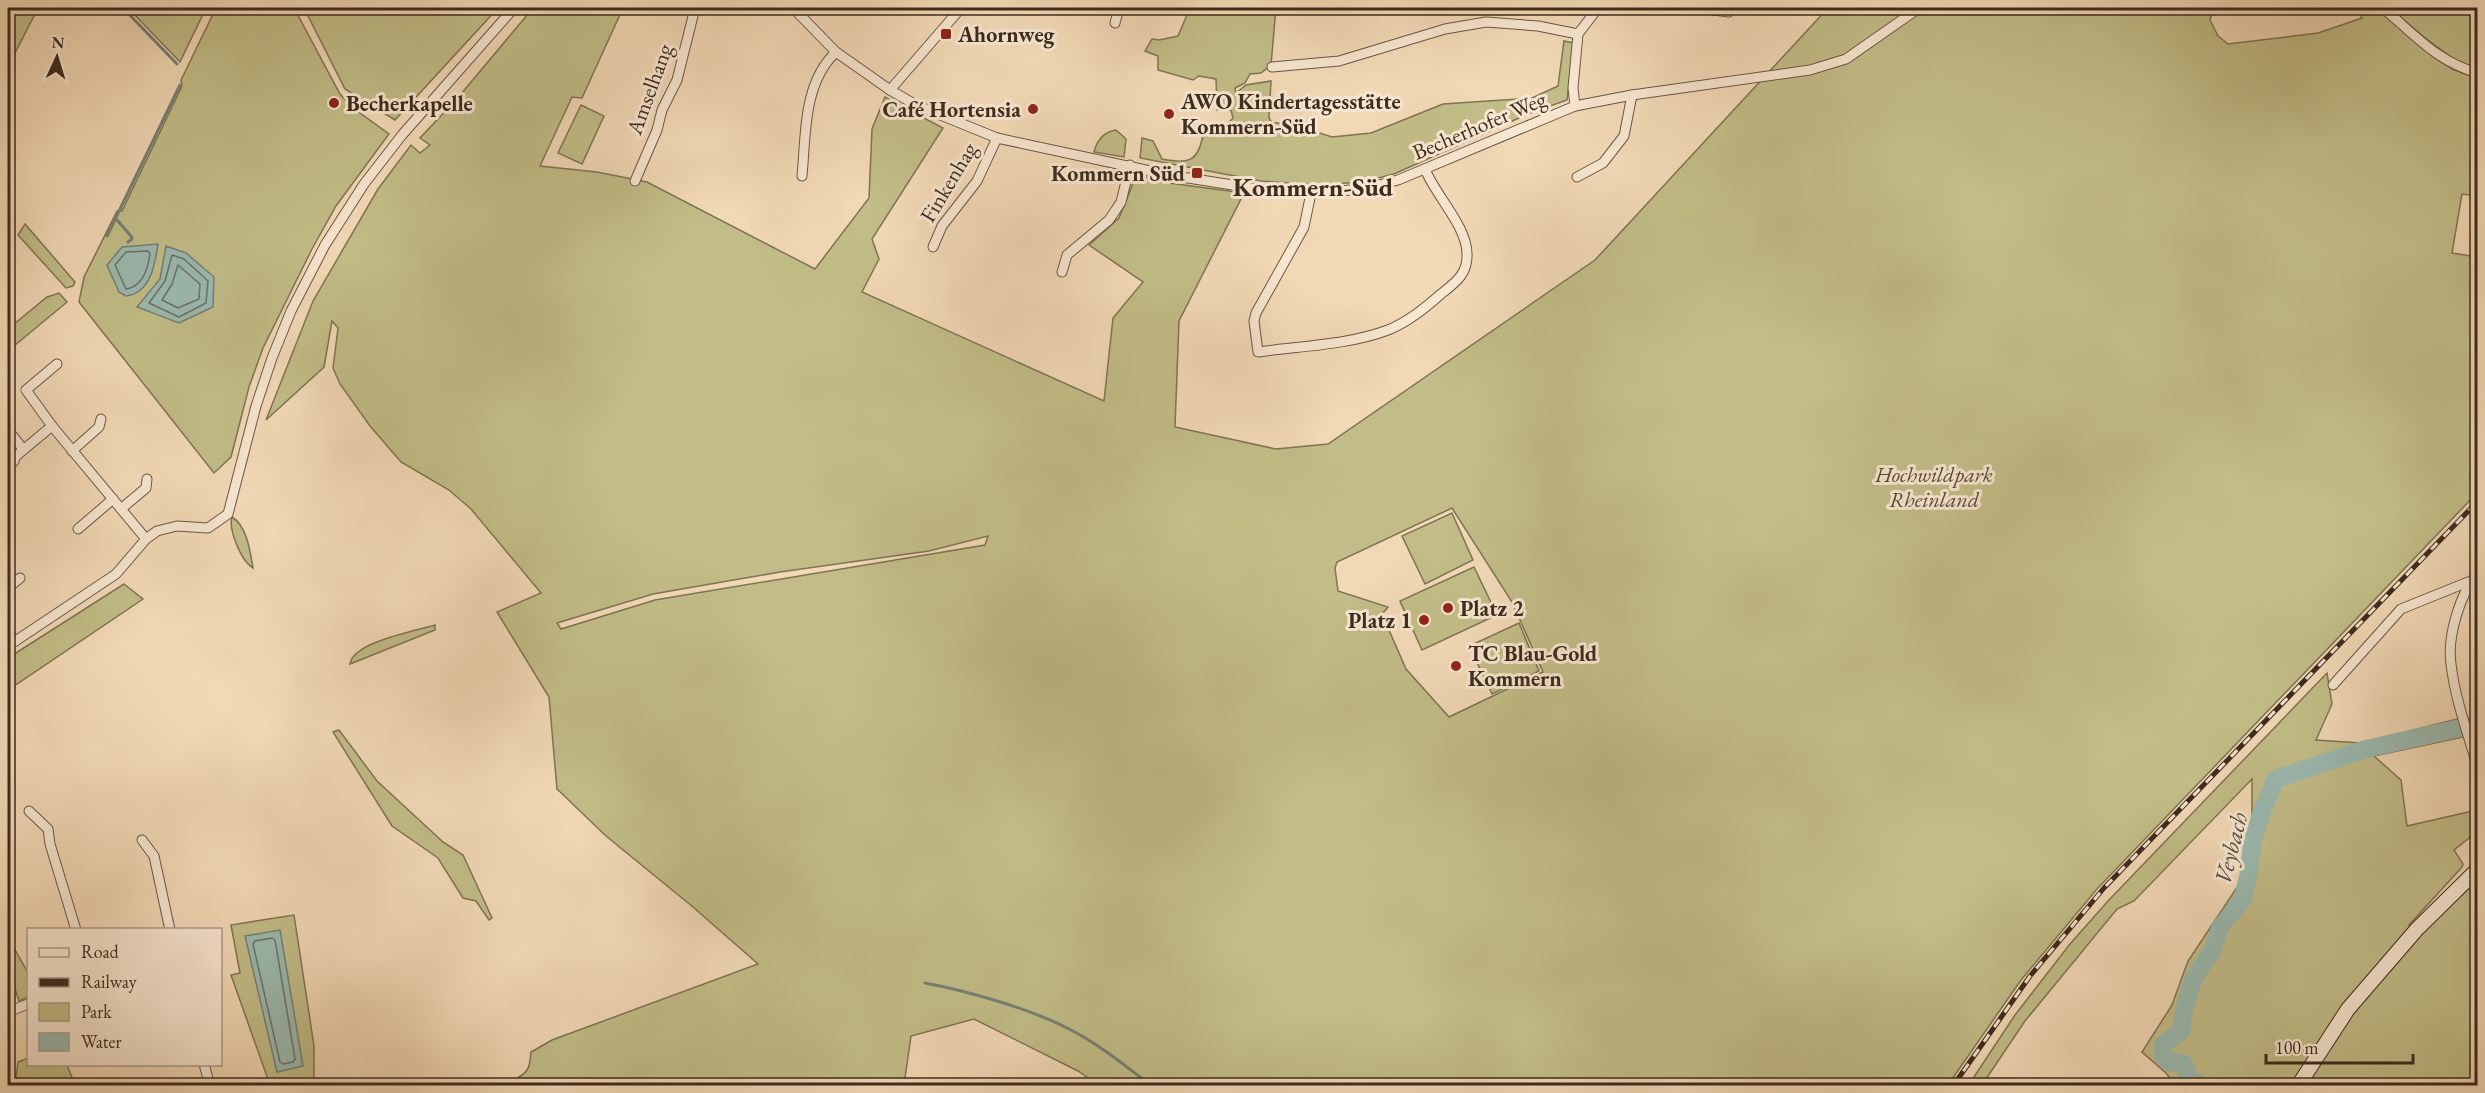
<svg xmlns="http://www.w3.org/2000/svg" width="2485" height="1093" font-family="'EB Garamond',serif">
  <style>
    .green { fill: #c2bd88; stroke: #7f7453; stroke-width: 1.5; fill-rule: evenodd }
    .water { fill: #9bbab0; stroke: #758176; stroke-width: 1.5 }
    .lines { fill: none; stroke-linecap: round; stroke-linejoin: round }
    .shore { stroke: #6c7267; stroke-width: 1.5 }
    .stream { stroke: #758176; stroke-width: 3 }
    .river { stroke: #9bbab0; stroke-width: 18 }
    .minor-casing { stroke: #6a5644; stroke-width: 11 }
    .secondary-casing { stroke: #3c2b1e; stroke-width: 16 }
    .minor { stroke: #f7e6d0; stroke-width: 9 }
    .secondary { stroke: #f7e6d0; stroke-width: 14 }
    .rail-casing { stroke: #3c2b1e; stroke-width: 5 }
    .rail { stroke: #f7e6d0; stroke-width: 3; stroke-dasharray: 9; stroke-linecap: butt }
    .poi-dot { fill: #8f2418; stroke: #f7e6d0; stroke-width: 2 }
    .labels { text-anchor: middle; stroke-width: 6; stroke-linejoin: round; paint-order: stroke }
    .poi-label { font-size: 22px; font-weight: bold; fill: #3c2b1e; stroke: #f7e6d0; text-anchor: start }
    .street-label { font-size: 22px; fill: #3c2b1e; stroke: #f7e6d0 }
    .park-label { font-size: 22px; font-style: italic; fill: #574833; stroke: #f7e6d0 }
    .water-label { font-size: 24px; font-style: italic; fill: #544f42; stroke: #f7e6d0 }
    .quarter-label { font-size: 26px; font-weight: bold; fill: #3c2b1e; stroke: #f7e6d0 }
  </style>
  <rect width="100%" height="100%" fill="#f2d9b6"/>
  <filter id="stains"><feTurbulence type="fractalNoise" baseFrequency=".00333" numOctaves="4"/><feColorMatrix values="0 0 0 0 .2 0 0 0 0 .09 0 0 0 0 .02 0 0 0 .5 -.17"/></filter>
  <radialGradient id="worn" r=".72"><stop offset=".6" stop-color="#630" stop-opacity="0"/><stop offset="1" stop-color="#630" stop-opacity=".3"/></radialGradient>
  <g class="green">
    <path d="M8 8H38L8 67Z"/>
    <path d="M128 8H206L180 62Z"/>
    <path d="M216 8H294L340 94 353 108 389 134 336 206 312 249 263 348 249 387 231 457 214 473 79 302 84 277 117 211H122L182 86 181 80Z"/>
    <path d="M304 8H498L395 120 345 89Z"/>
    <path d="M533 8H623L582 98 572 97 540 166 597 172 647 182 815 269 869 198 872 129 885 97 943 128 872 239 879 259 862 292 1104 401 1113 318 1143 282 1089 245 1119 218 1134 181 1138 177H1151L1162 182 1244 193 1179 321 1175 427 1276 449 1328 444 1595 260 1828 8H2214L2210 20 2218 36 2228 44 2318 33 2362 18 2355 8H2377L2415 42 2452 69 2477 78V196L2462 194 2452 253 2477 257V493L2097 889 2021 980 1948 1085H1098L1078 1071 974 1019 911 1036 904 1085H525L519 1077C530 1071 530 1063 531 1052L552 1040 758 964 693 907 606 836 557 789 549 697 497 612 541 593 471 509 449 490 401 462 370 426 340 384 333 368 338 328 332 321 324 367 266 420 313 301 378 189 411 145 420 153 430 145 420 138 456 100ZM1452 508 1512 602 1543 672 1449 717 1406 669 1382 614 1388 607 1338 591 1335 568 1337 562ZM988 536 985 545 655 600 561 629 557 623 653 594 780 572 929 551Z"/>
    <path d="M1190 8H1276L1271 65 1261 73 1250 74 1245 83 1235 88 1236 93 1246 85 1271 81 1269 118 1272 123H1280L1283 121 1332 137 1371 133 1443 104 1532 98 1558 86 1564 41 1574 43 1567 100 1528 114 1394 174 1363 182 1316 185 1261 181 1140 158 1142 138 1153 141 1162 159C1187 164 1198 163 1203 135L1221 131 1233 118 1231 110H1217L1216 79 1199 76 1193 80 1158 70V56L1145 51 1152 39 1159 40 1178 36Z"/>
    <path d="M2390 8H2477V67L2459 63 2424 37Z"/>
    <path d="M581 105 604 116 582 164 558 153Z"/>
    <path d="M1116 130 1126 139 1124 157 1094 152C1097 140 1103 132 1116 130Z"/>
    <path d="M25 224 75 282 73 286 66 288 18 235Z"/>
    <path d="M59 293 67 302 8 351V329L47 297Z"/>
    <path d="M1452 513 1473 560 1425 584 1402 536Z"/>
    <path d="M232 517C247 526 250 551 253 568 241 561 228 529 232 517Z"/>
    <path d="M1474 567 1497 615 1422 650 1400 601Z"/>
    <path d="M124 584 143 599 8 690V658Z"/>
    <path d="M1519 623 1539 671 1492 694 1469 646Z"/>
    <path d="M435 625V630L350 664C353 642 415 631 435 625Z"/>
    <path d="M2327 673 2332 704 2316 740 2361 743 2458 719 2463 737 2374 756 2401 780 2407 826 2477 810V832L2454 850 2463 864 2462 867 2409 925 2423 931 2477 874V1085H2175L2166 1073 2142 1052 2172 1005 2188 961 2238 886 2252 828V779L2134 901 2117 909 2025 1021 1982 1085 1968 1086 2015 1015 2070 944 2108 901Z"/>
    <path d="M339 730 377 781 443 842 463 855 492 918 489 920 476 901 463 898 438 858 392 826 333 732Z"/>
    <path d="M294 915 314 1046V1085H270L231 975 240 973 231 925Z"/>
    <path d="M8 937 28 973V997L19 1001 8 967Z"/>
    <path d="M28 1058V1064L67 1065 75 1085H15L18 1062Z"/>
  </g>
  <g class="water">
    <path d="M158 244C155 264 151 293 126 296L119 292 107 265 122 247Z"/>
    <path d="M166 246 186 253 214 277 213 307 179 323 137 307 160 279Z"/>
    <path d="M280 930 303 1066 277 1072 245 936Z"/>
  </g>
  <g class="lines">
    <g class="shore">
      <path d="M148 251 150 254C148 268 143 287 126 289L115 265 126 252Z"/>
      <path d="M172 255 184 259 208 281 206 303 179 317 149 303 165 281Z"/>
      <path d="M178 265 200 284 199 299 178 308 162 300 172 284Z"/>
      <path d="M272 938 275 940 295 1059 293 1062 283 1064 280 1062 253 944 255 941Z"/>
    </g>
    <g class="stream">
      <path d="M123 8 177 64"/>
      <path d="M117 220 131 236 132 239 128 242"/>
      <path d="M107 236 180 85"/>
      <path d="M925 983C968 991 1031 1009 1069 1029 1099 1044 1125 1066 1152 1086"/>
    </g>
    <path class="river" d="M2202 1086 2199 1083 2188 1084V1073L2183 1063 2168 1062 2163 1055V1045L2182 1031 2183 1015 2193 979 2213 949 2220 928 2243 899 2249 872 2252 843 2262 811 2276 779 2366 749 2478 724"/>
    <defs>
      <g id="minor">
        <path d="M793 8 836 52 890 90 916 105 997 138 1169 175 1258 189 1311 193 1364 189 1398 180 1575 106 1632 95 1810 70 1846 59 1919 8"/>
        <path d="M1697 8 1729 12"/>
        <path d="M2383 8C2414 34 2437 62 2478 73"/>
        <path d="M1115 23 1119 8"/>
        <path d="M1272 67 1339 61 1445 29 1486 22 1538 26 1578 34"/>
        <path d="M890 90 961 8"/>
        <path d="M1575 106 1573 88 1578 34 1598 8"/>
        <path d="M802 176C806 134 803 83 836 52"/>
        <path d="M1577 177 1603 163 1624 136 1632 95"/>
        <path d="M635 181 657 130 662 110 677 80 695 8"/>
        <path d="M1311 193 1304 227 1256 313 1254 321 1258 352C1300 346 1348 345 1388 330 1408 322 1425 308 1441 294 1455 283 1468 274 1467 254 1467 226 1435 195 1425 169"/>
        <path d="M933 247 942 226 977 181 997 138"/>
        <path d="M1062 272 1067 255 1109 220 1121 202 1130 165"/>
        <path d="M52 426 26 390 57 364"/>
        <path d="M8 430 23 449"/>
        <path d="M72 451 99 427 101 419"/>
        <path d="M8 467 14 461 16 456 52 426 146 539"/>
        <path d="M121 509 146 488 147 479"/>
        <path d="M78 529 113 499"/>
        <path d="M2478 573C2460 593 2447 637 2451 664 2455 699 2468 734 2478 768"/>
        <path d="M8 588 20 578"/>
        <path d="M8 632 15 641"/>
        <path d="M8 646 116 574 146 539 157 531 177 526 208 528 228 514 256 406 272 358 291 311 325 245 364 184 402 135 514 8"/>
        <path d="M2333 685 2401 609 2468 582"/>
        <path d="M29 811 48 829 50 844 76 930"/>
        <path d="M142 840 154 856 170 930"/>
        <path d="M8 1012 28 1004"/>
        <path d="M204 1064 210 1086"/>
      </g>
      <path id="secondary" d="M2298 1086 2348 1009 2417 929 2478 869"/>
    </defs>
    <use href="#minor" class="minor-casing"/>
    <use href="#secondary" class="secondary-casing"/>
    <use href="#minor" class="minor"/>
    <use href="#secondary" class="secondary"/>
    <defs>
      <path id="rail" d="M1953 1086 2030 976 2104 888 2478 501"/>
    </defs>
    <use href="#rail" class="rail-casing"/>
    <use href="#rail" class="rail"/>
  </g>
  <g class="poi-dot">
    <rect x="940" y="28" width="12" height="12" rx="3"/>
    <circle cx="334" cy="103" r="6"/>
    <circle cx="1033" cy="109" r="6"/>
    <circle cx="1169" cy="114" r="6"/>
    <rect x="1191" y="167" width="12" height="12" rx="3"/>
    <circle cx="1448" cy="608" r="6"/>
    <circle cx="1424" cy="620" r="6"/>
    <circle cx="1456" cy="666" r="6"/>
  </g>
  <g class="labels">
    <g class="poi-label">
      <text x="958" y="42">Ahornweg</text>
      <text x="1181" y="109">AWO Kindertagesstätte<tspan x="1181" dy="25">Kommern-Süd</tspan></text>
      <text x="346" y="111">Becherkapelle</text>
      <text x="1021" y="117" text-anchor="end">Café Hortensia</text>
      <text x="1185" y="181" text-anchor="end">Kommern Süd</text>
      <text x="1460" y="616">Platz 2</text>
      <text x="1412" y="628" text-anchor="end">Platz 1</text>
      <text x="1468" y="661">TC Blau-Gold<tspan x="1468" dy="25">Kommern</tspan></text>
    </g>
    <g class="street-label">
      <text transform="translate(649 89) rotate(-70)" y="8">Amselhang</text>
      <text transform="translate(1479 125) rotate(-23)" y="8">Becherhofer Weg</text>
      <text transform="translate(948 182) rotate(-59)" y="8">Finkenhag</text>
    </g>
    <g class="park-label">
      <text x="1934" y="482">Hochwildpark<tspan x="1934" dy="25">Rheinland</tspan></text>
    </g>
    <g class="water-label">
      <text transform="translate(2231 848) rotate(-76)" y="8">Veybach</text>
    </g>
    <g class="quarter-label">
      <text x="1313" y="196">Kommern-Süd</text>
    </g>
  </g>
  <rect width="2485" height="1093" fill="none" stroke="#f2d9b6" stroke-width="30"/>
  <rect x="9" y="9" width="2467" height="1075" fill="none" stroke="#3c2b1e" stroke-width="3"/>
  <rect x="15" y="15" width="2455" height="1063" fill="none" stroke="#3c2b1e" stroke-width="1.5"/>
  <rect x="27" y="928" width="195" height="138" fill="#f7e6d0" stroke="#ac9b89" stroke-width="1.5"/>
  <rect x="39" y="948" width="30" height="9" fill="#f7e6d0" stroke="#ac9b89" stroke-width="1.5"/>
  <text x="81" y="958" font-size="18" fill="#3c2b1e">Road</text>
  <rect x="39" y="978" width="30" height="9" fill="#3c2b1e" stroke="#ac9b89" stroke-width="1.5"/>
  <text x="81" y="988" font-size="18" fill="#3c2b1e">Railway</text>
  <rect x="39" y="1003" width="30" height="18" fill="#c2bd88" stroke="#ac9b89" stroke-width="1.5"/>
  <text x="81" y="1018" font-size="18" fill="#3c2b1e">Park</text>
  <rect x="39" y="1033" width="30" height="18" fill="#9bbab0" stroke="#ac9b89" stroke-width="1.5"/>
  <text x="81" y="1048" font-size="18" fill="#3c2b1e">Water</text>
  <g transform="translate(57 57) rotate(4)" stroke="#f7e6d0" stroke-width="4.5" paint-order="stroke">
  <path d="M0-4.5L10 22L0 15L-10 22Z" fill="#3c2b1e"/>
  <text y="-9" font-size="16" font-weight="bold" text-anchor="middle" fill="#3c2b1e">N</text>
  </g>
  <path d="M2266 1054v9h147v-9" fill="none" stroke="#3c2b1e" stroke-width="3"/>
  <text x="2275" y="1054" font-size="18" fill="#3c2b1e" stroke="#f7e6d0" stroke-width="4.5" paint-order="stroke">100 m</text>
  <rect width="100%" height="100%" filter="url(#stains)"/>
  <rect width="100%" height="100%" fill="url(#worn)"/>
</svg>
